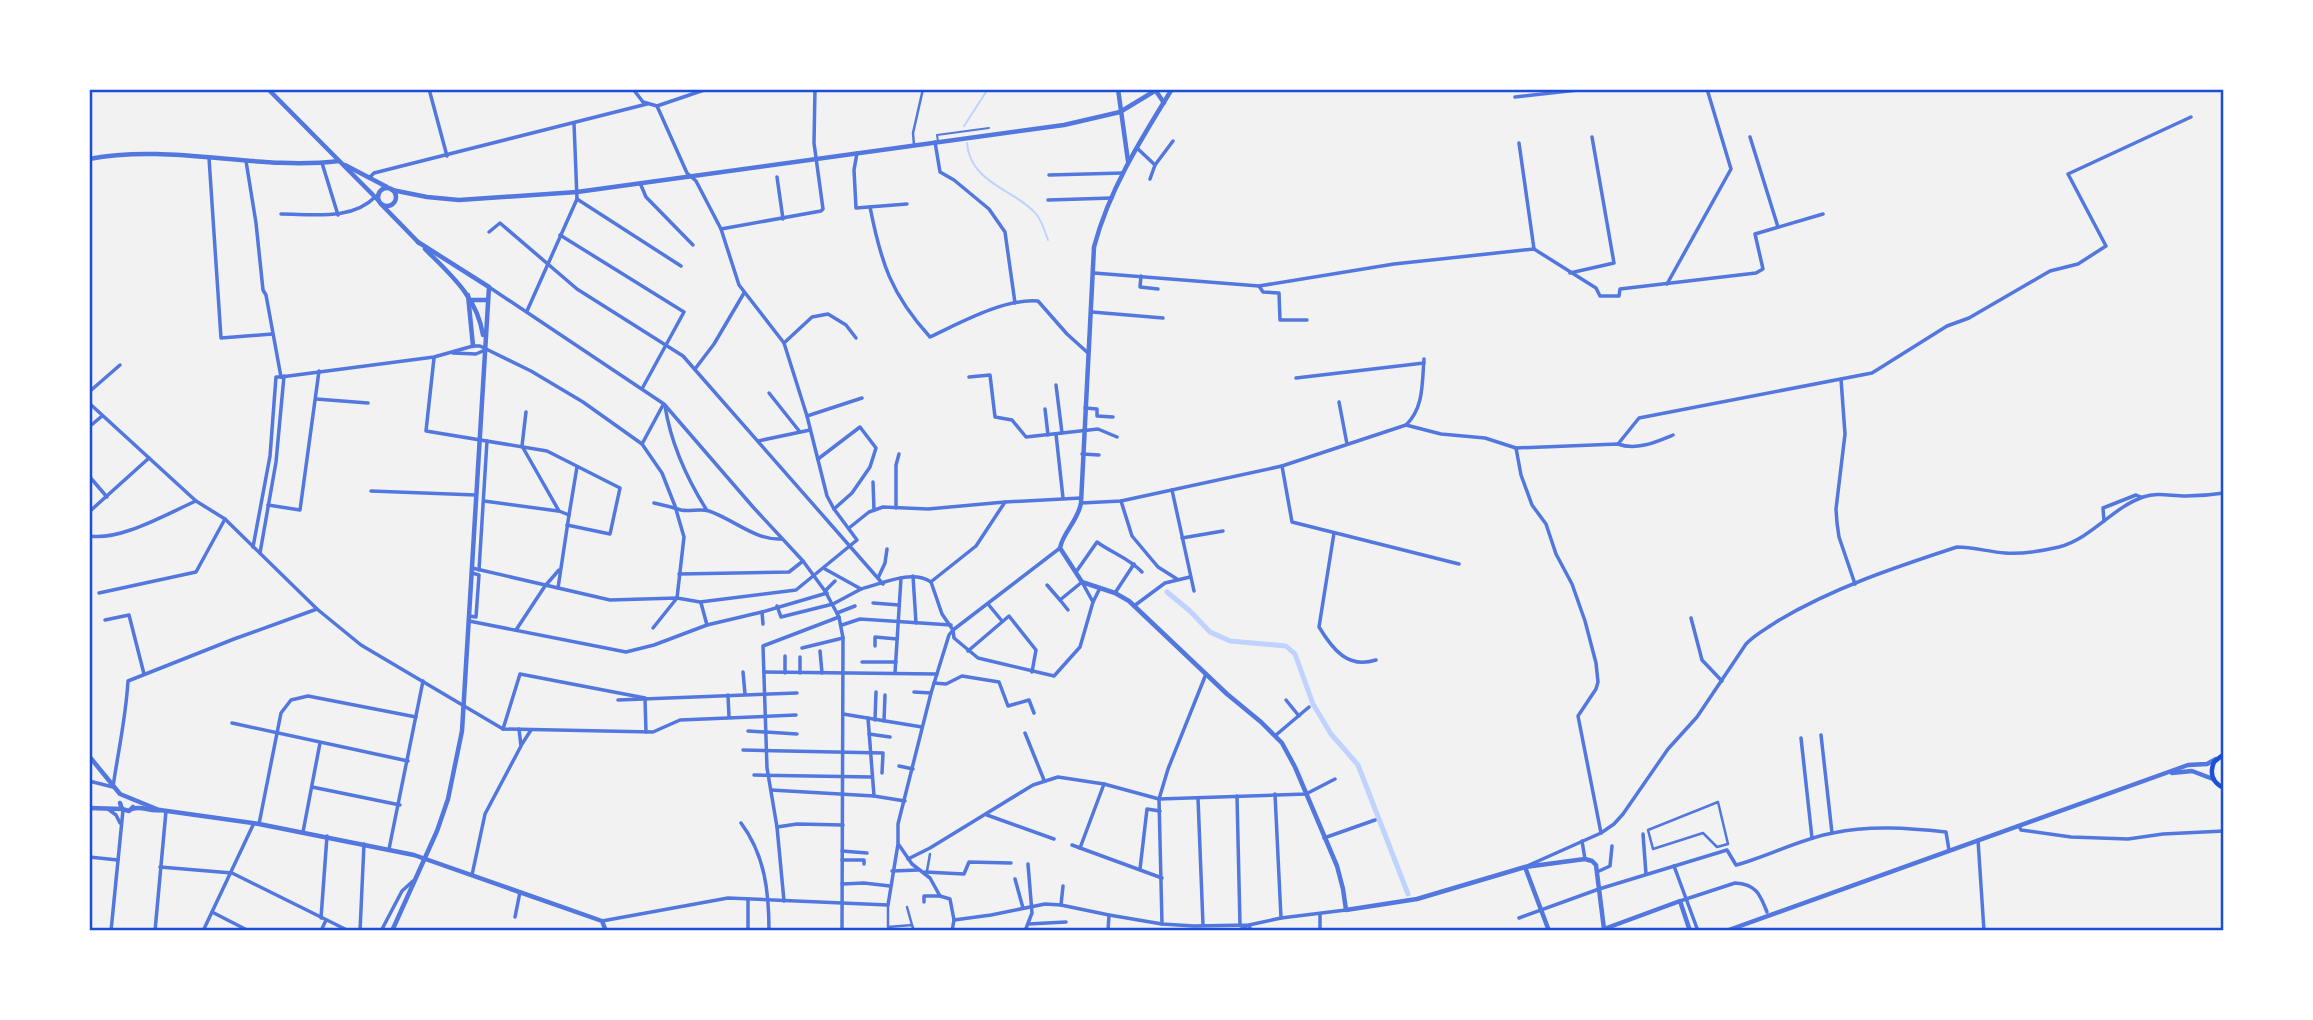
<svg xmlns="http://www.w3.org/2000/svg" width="2313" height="1020" font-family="'Nunito Sans',sans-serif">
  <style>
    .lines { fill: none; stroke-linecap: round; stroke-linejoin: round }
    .stream { stroke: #bfd3fe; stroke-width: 2 }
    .canal { stroke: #bfd3fe; stroke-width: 5 }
    .service { stroke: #5277de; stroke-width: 2 }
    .pedestrian { stroke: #5277de; stroke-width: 2.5 }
    .minor { stroke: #5277de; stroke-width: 3.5 }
    .tertiary { stroke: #5277de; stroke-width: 4.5 }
    .secondary { stroke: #1d4ed8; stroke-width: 4.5 }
    .neatline { fill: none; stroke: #1d4ed8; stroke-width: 2.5 }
  </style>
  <rect width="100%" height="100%" fill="#f2f2f2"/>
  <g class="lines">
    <g class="stream">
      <path d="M964 126 988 89"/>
      <path d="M967 143C970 184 1017 190 1037 215 1042 222 1045 231 1048 240"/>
    </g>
    <path class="canal" d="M1167 592 1190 611 1210 632 1230 641 1286 646 1295 654 1313 704 1331 734 1358 765 1408 894"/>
    <path class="service" d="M938 141 937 135 989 128"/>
    <g class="pedestrian">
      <path d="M914 145 913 133 923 89"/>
      <path d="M1718 802 1728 844 1717 847 1703 833 1653 849 1648 830Z"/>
      <path d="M927 871 930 854"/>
      <path d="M888 905V927L912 925 914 931"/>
      <path d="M907 907 912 925"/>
    </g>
    <g class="minor">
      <path d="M429 89 447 156"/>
      <path d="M1515 97 1587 89"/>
      <path d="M657 106 707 89"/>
      <path d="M1750 137 1778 227"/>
      <path d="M935 142 940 172 954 180 989 209 1005 232 1015 303"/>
      <path d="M1519 143 1534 249"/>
      <path d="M1137 148 1155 165 1173 141"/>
      <path d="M857 153 854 170 856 208 907 204"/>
      <path d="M209 158 221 338 272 334"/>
      <path d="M246 161 256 223 263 290 266 295 281 377"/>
      <path d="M322 163 338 215"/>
      <path d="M1049 175 1123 173"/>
      <path d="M777 177 783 219"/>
      <path d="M369 178 374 173 647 104"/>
      <path d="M1150 179 1155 165"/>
      <path d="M640 183 646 197 693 245"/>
      <path d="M577 199 681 266"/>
      <path d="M1048 200 1112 198"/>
      <path d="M870 207C881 263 891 294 930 337 960 323 1005 298 1038 301L1067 334 1088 353"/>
      <path d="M281 214C311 214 352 221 375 197"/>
      <path d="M721 229 821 211 823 209 814 143 815 89"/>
      <path d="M489 232 500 223 577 289 683 356 883 584"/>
      <path d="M560 235 684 312 643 387"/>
      <path d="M1094 273 1259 286 1394 264 1534 249 1596 288 1600 296H1619L1620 289 1756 273 1763 269 1755 234 1823 214"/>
      <path d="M1570 273 1614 263 1592 137"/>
      <path d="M1141 276 1140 287 1158 289"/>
      <path d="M1667 284 1731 169 1707 89"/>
      <path d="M1259 286 1263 292 1279 293 1280 320H1307"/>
      <path d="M489 287 664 404 753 507 803 561 825 591 839 617 843 638 842 931"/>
      <path d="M527 311 577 199 574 123"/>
      <path d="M1092 312 1163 318"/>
      <path d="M784 343 812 317 828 314 846 325 856 338"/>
      <path d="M453 353 476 354 485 350"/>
      <path d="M434 358 426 431 547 451 620 488 610 534 567 525"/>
      <path d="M695 369 714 344 744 293"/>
      <path d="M281 377 434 357 473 346H480L531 371 583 402 642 444 662 473 675 506 684 537 677 598"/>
      <path d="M969 377 990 375 995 417 1012 420 1026 437 1098 429 1117 437"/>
      <path d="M1296 378 1424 363"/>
      <path d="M1841 379 1845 434 1836 509 1837 523 1839 537 1855 584"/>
      <path d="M1056 385 1062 433"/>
      <path d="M89 392 120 365"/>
      <path d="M769 393 800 432"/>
      <path d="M316 399 368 403"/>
      <path d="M1339 402 1347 444"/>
      <path d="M89 403 196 501 225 519 317 609 361 645 503 729 653 732 680 720 796 715"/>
      <path d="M665 406C671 444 686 477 706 509"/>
      <path d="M1085 408 1097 409V416L1113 417"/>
      <path d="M1045 409 1048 435"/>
      <path d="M526 412 522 446 559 511 569 515 558 588"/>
      <path d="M807 416 862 398"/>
      <path d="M1406 425C1424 408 1422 383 1424 359"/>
      <path d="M89 427 102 416"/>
      <path d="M1056 434 1063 498"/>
      <path d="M758 441 810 430"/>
      <path d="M642 444 663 405"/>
      <path d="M1618 444 1639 418 1872 373 1947 326 1969 318 2050 271 2078 264 2106 246 2068 174 2191 117"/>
      <path d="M1516 448 1521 475 1532 505 1546 524 1556 554 1572 584 1585 621 1596 663 1598 682 1596 689 1578 716 1601 833"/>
      <path d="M1082 454 1099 455"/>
      <path d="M818 459 860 427 876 448 870 467 852 493 834 509"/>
      <path d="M1282 466 1292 522 1459 564"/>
      <path d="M89 476 107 497"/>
      <path d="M873 482 874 510"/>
      <path d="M1172 490 1194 591"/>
      <path d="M371 491 476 495"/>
      <path d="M484 501 558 511"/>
      <path d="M1121 501 1132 536 1158 567 1177 579"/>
      <path d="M654 503C663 505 672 507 681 510 690 512 700 508 709 511 733 519 756 541 782 539"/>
      <path d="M1081 503 1121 501 1282 466 1406 425 1441 434 1485 438 1516 448 1618 444C1636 451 1656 442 1673 435"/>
      <path d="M268 505 300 510 319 371"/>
      <path d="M896 508V465L899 454"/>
      <path d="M89 512 149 458"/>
      <path d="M569 515 577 467"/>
      <path d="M2104 521 2103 508 2136 495 2141 497"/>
      <path d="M849 528 869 512 883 507 928 509 1005 502 1081 498"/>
      <path d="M1334 533 1319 627C1333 650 1348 669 1376 660"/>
      <path d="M89 536C121 541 166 514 196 501"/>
      <path d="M1182 538 1223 531"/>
      <path d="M253 547 270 456 276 377H281"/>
      <path d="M260 553 276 462 284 376"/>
      <path d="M472 568 610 600 677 598 700 602 796 590 857 540 834 509 827 496 807 416 784 343 739 285 721 229 696 181 687 173 657 106 643 102 633 89"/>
      <path d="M825 569 861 589C882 584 911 569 931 582L942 614 953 630 954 638 978 658 1054 676 1080 647 1093 602 1100 588"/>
      <path d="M479 570 487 441"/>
      <path d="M1076 572 1097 542C1112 553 1129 558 1142 572"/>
      <path d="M679 574 789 572 803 561"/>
      <path d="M913 576 916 623"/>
      <path d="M878 578 885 563 887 549"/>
      <path d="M932 581 976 546 1005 502"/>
      <path d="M1047 585 1060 600"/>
      <path d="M825 591 835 581"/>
      <path d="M99 593 196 572 225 519"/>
      <path d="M1115 593 1134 564"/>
      <path d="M701 603 707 625"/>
      <path d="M873 603 899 605"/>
      <path d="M988 604 1002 621"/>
      <path d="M777 606 781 617 833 604 861 589"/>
      <path d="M1134 606 1165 583 1190 577"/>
      <path d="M1068 610 1060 600 1082 582 1093 602"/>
      <path d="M762 612 763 624"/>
      <path d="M837 613 855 606"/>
      <path d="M469 616 476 617 479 575 472 573"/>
      <path d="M1691 618 1702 660 1722 681"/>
      <path d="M105 620 129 615 144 674"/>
      <path d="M469 621 626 652 654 645 707 625 762 612 827 593"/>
      <path d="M842 625 860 619 951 625"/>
      <path d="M653 628 677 598"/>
      <path d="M516 630 545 586 559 570"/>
      <path d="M875 646V637L897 639"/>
      <path d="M802 648 843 638"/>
      <path d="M820 651 822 673"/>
      <path d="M968 651 1009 616 1036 650 1032 672"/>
      <path d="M785 656V673"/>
      <path d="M800 657V673"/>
      <path d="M862 662H896"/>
      <path d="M743 672 745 694"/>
      <path d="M764 672 937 674"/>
      <path d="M895 673 901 578"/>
      <path d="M934 683 946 684 962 676 999 682 1008 706 1029 700 1034 713"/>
      <path d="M914 692 931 693"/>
      <path d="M728 695 729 717"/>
      <path d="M645 699 646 732"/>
      <path d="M618 700 797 693"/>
      <path d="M1286 700 1299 716"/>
      <path d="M843 714 922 727"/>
      <path d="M868 718 874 796"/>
      <path d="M875 720 876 692"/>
      <path d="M884 721 885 695"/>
      <path d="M232 723 408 761"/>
      <path d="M503 729 520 674 645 698"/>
      <path d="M748 731 797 734"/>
      <path d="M1025 733 1044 780"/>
      <path d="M869 734 890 737"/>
      <path d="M1276 735 1309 707"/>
      <path d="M1821 735 1832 833"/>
      <path d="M1801 738 1812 838"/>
      <path d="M522 744 531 730"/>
      <path d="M743 750 883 753 882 773"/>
      <path d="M899 766 913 769"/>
      <path d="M754 775 872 777"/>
      <path d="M89 781 113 787C118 752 126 717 128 681L234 639 317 609"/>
      <path d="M312 787 400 805"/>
      <path d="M771 790 874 796 905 801"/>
      <path d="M1275 794 1281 918"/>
      <path d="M1237 796 1240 925"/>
      <path d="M1198 798 1203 925"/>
      <path d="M108 809 116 815 120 823"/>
      <path d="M987 815 1054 839"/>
      <path d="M741 823C765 855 769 892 769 931"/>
      <path d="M259 824 281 713 291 700 308 696 416 717"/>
      <path d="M2019 826 2021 830 2071 837 2128 839 2163 834 2224 831"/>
      <path d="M777 827 797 824 843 825"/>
      <path d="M303 832 320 743"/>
      <path d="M1643 834 1646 874"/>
      <path d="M1324 838 1375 820"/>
      <path d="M1978 840 1984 931"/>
      <path d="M1582 841 1585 859"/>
      <path d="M899 845 912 864 930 878 940 896 950 899 954 920 952 931"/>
      <path d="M1072 845 1162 878"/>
      <path d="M1080 848 1104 784"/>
      <path d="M389 849 423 681"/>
      <path d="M842 851 867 853"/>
      <path d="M89 857 118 860"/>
      <path d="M908 859 930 848 1033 785 1058 777 1104 784 1159 799 1306 794 1335 779"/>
      <path d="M842 860H864V864"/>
      <path d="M1527 866 1601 833 1614 824 1623 814 1668 749 1697 717 1746 644C1754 635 1766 629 1776 622 1832 588 1896 567 1957 547 1974 547 1989 552 2005 553 2023 554 2042 551 2059 547 2092 538 2112 508 2143 497 2158 492 2170 496 2186 496 2198 496 2211 495 2224 493"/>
      <path d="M1674 866 1698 931"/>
      <path d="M160 867 232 873 349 931"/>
      <path d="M1140 869 1147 809 1160 811"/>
      <path d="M892 871 918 870"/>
      <path d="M925 872 964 874 969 862 1011 863"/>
      <path d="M1597 872 1610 866 1612 846"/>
      <path d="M472 875 485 814 521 746 519 729"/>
      <path d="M1015 879 1023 908"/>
      <path d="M842 884 864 883 890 886"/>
      <path d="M784 901 777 827 767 768 763 646 839 617"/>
      <path d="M1680 901 1735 883C1756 884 1760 894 1767 912"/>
      <path d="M924 902V896H940"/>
      <path d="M1061 905 1063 886"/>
      <path d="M212 912 249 931"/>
      <path d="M1320 914V931"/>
      <path d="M515 917 520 892"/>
      <path d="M321 918 327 836"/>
      <path d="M1519 918 1599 889 1727 850 1736 865C1769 856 1800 839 1833 833 1870 825 1909 828 1946 832L1949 850"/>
      <path d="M954 920 991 915 1045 904 1061 905 1109 915 1162 924 1194 926 1249 925 1281 918 1346 910"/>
      <path d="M602 921 728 898 888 905 898 844V824L931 693 949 635 953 630 1060 548"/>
      <path d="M1028 924 1066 922"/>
      <path d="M1162 924 1159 799 1168 769 1206 674"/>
      <path d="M111 931 123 810"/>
      <path d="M155 931 166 811"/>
      <path d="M203 931 254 823"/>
      <path d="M321 931 326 920"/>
      <path d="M360 931 364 844"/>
      <path d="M381 931 402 891 413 881"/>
      <path d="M748 931V899"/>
      <path d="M1025 931 1032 913 1028 864"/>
      <path d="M1108 931 1109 915"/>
      <path d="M1237 931 1249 925 1251 931"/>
    </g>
    <g class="tertiary">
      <path d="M268 89 379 201"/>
      <path d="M1118 89 1128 161"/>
      <path d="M1172 89C1141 139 1109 190 1094 247L1081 503C1078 521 1063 532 1060 548L1082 582 1115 593 1129 601 1227 694 1261 722 1282 743 1295 767 1337 866 1343 889 1346 910 1417 899 1525 867 1585 859 1592 861 1596 865 1604 929 1680 901 1690 931"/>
      <path d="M1156 91 1164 103"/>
      <path d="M89 159C172 143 256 171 339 161"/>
      <path d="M345 165 387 187"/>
      <circle cx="387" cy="197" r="9"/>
      <path d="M392 190 427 197 459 200 577 192 1064 125 1120 112 1158 89"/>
      <path d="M381 204 419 243"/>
      <path d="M425 249C451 275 477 297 483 335"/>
      <path d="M468 295 473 346"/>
      <path d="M472 300H488"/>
      <path d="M89 756 120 794 159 810"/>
      <path d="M2172 773 2192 771 2213 779"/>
      <path d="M120 803 122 809 129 811 133 807"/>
      <path d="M89 808 122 809"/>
      <path d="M132 809C141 805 150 812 160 810L259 824 414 855 602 921 606 931"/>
      <path d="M1525 867 1549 931"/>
      <path d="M392 931 437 831 448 799 462 731 489 287 418 242"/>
      <path d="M1726 931 2188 765 2207 764 2216 759"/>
    </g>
    <path class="secondary" d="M2224 754 2214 762C2209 774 2213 783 2224 788"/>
  </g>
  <rect width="2313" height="1020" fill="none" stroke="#ffffff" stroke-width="182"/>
  <rect x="91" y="91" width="2131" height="838" class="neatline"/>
</svg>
